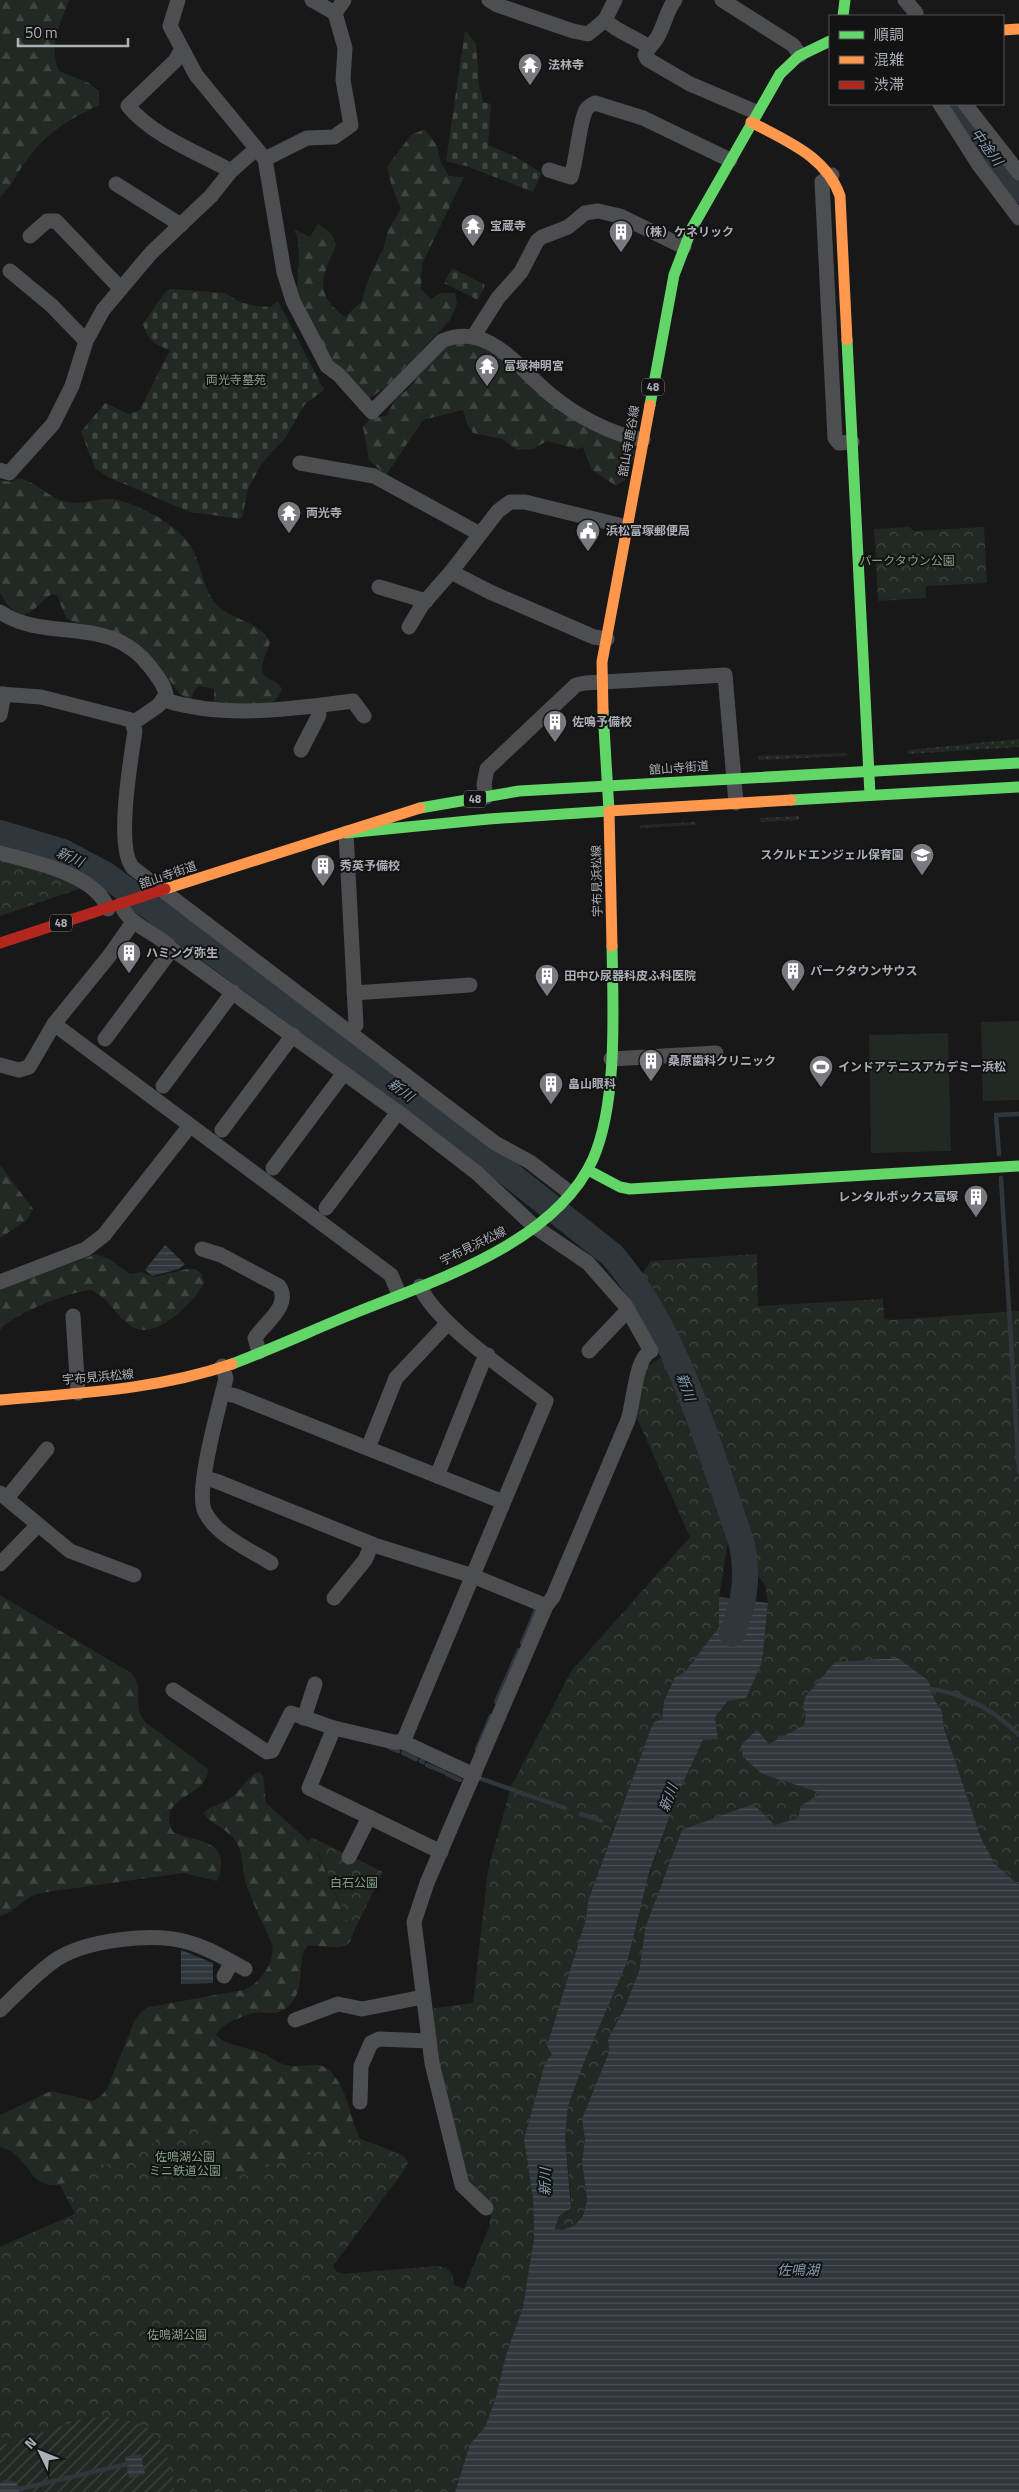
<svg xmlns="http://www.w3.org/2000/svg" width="1019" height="2492" font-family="'Titillium Web','Noto Sans JP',sans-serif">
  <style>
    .grass { fill: url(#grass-dots) }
    .forest { fill: url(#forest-firs) }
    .cemetery { fill: url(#cemetery-stones) }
    .park { fill: url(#park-crowns) }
    .garden { fill: url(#garden-furrows) }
    .pitch { fill: #222923 }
    .water { fill: url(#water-rules) }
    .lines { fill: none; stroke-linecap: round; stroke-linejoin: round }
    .stream { stroke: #2f373d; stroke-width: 4.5 }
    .river { stroke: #2f373d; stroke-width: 26 }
    .street { stroke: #4d4e51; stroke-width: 15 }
    .fast { stroke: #63d668; stroke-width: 11 }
    .slow { stroke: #ff974d; stroke-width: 11 }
    .jam { stroke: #b3261e; stroke-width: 11 }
    .labels { text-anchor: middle; stroke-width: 4; stroke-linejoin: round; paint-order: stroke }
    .shield { fill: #131314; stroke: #7d8087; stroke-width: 1 }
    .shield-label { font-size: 11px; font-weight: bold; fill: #abafb8 }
    .poi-label { font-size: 12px; font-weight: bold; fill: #abafb8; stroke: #131314; text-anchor: start }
    .park-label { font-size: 12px; fill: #83a285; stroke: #131314 }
    .street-label { font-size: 12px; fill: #abafb8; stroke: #131314 }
    .water-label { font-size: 14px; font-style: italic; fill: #859cb0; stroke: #131314 }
  </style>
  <defs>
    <pattern id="grass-dots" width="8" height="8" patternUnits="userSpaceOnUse" patternTransform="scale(1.25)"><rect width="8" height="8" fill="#222923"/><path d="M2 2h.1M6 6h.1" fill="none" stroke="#3f4641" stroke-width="1.8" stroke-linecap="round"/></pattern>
    <pattern id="forest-firs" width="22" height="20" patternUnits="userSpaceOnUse" patternTransform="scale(1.25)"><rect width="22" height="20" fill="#222923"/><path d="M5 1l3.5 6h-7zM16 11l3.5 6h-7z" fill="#3f4641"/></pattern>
    <pattern id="cemetery-stones" width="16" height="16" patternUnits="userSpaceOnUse" patternTransform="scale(1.25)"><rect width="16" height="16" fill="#222923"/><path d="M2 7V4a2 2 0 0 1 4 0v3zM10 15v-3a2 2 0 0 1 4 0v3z" fill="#3f4641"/></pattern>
    <pattern id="park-crowns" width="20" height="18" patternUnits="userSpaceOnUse" patternTransform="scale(1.25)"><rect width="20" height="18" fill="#222923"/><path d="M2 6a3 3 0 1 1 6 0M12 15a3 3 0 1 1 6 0" fill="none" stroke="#3f4641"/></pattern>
    <pattern id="garden-furrows" width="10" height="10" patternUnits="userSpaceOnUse" patternTransform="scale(1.25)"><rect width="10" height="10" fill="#222923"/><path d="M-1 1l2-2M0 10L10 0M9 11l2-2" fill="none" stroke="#3f4641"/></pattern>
    <pattern id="water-rules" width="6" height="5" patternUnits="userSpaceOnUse" patternTransform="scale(1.25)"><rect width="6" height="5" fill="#2f373d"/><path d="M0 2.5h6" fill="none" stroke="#4a5157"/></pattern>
  </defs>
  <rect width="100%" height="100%" fill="#181819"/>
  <g class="grass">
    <path d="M1019 739V747L908 754V750Z"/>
    <path d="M847 753V756L759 760 758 756Z"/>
    <path d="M799 816V820L761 822 760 818Z"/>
    <path d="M696 822 697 825 640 828V825Z"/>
  </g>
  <g class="forest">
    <path d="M0 0H69C61 24 48 45 59 71L89 83 99 91V105C65 121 45 134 23 165 15 177 10 188 0 197Z"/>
    <path d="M425 129 437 146 441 163 449 176 464 177 422 264 421 289 431 299 441 293H455L457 304 450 320 389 384 373 396 360 402 345 392 296 296 299 262 298 240 294 229 310 237 318 224 332 234 336 245C322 276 313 294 345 317L361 302 371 273 383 249 388 230 401 209 392 187 387 167 411 135Z"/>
    <path d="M461 342 486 347 511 364 551 405 637 450 625 480 616 486 592 470 583 447 577 449 547 441 533 449 518 450 502 439 473 433 467 424 463 410 423 420 386 475 369 460 363 427 370 419 387 415 396 398 407 390 438 351Z"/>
    <path d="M19 478C37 482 49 498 66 502 81 505 97 498 112 499 135 502 173 523 187 541 202 560 201 589 218 606 234 621 260 621 270 642 268 652 256 669 266 677 273 681 277 681 282 689 279 697 275 702 266 705L214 703V689L199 686 195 689 191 700 180 694 153 659 128 638 113 631 76 623 66 618 57 595 52 594C41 600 36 612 23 615L11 609 0 593V480L11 482Z"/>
    <path d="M0 1165 33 1209 27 1220 0 1238Z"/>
    <path d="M96 1254 109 1259 130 1274 141 1272 154 1277 187 1269H195L202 1274 204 1283C194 1302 154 1343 131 1326 116 1316 108 1297 91 1290 71 1291 12 1314 0 1330V1290Z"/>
    <path d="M0 1595 131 1673C146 1690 131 1704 145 1722L208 1769C209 1797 154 1796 173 1832 190 1841 223 1838 221 1866 220 1871 220 1876 217 1881L183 1873 40 1893C24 1897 15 1913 0 1916Z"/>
    <path d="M260 1772 263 1776 266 1803 315 1847 353 1933C350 1956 325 1944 308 1946 294 1957 310 1991 285 2009 275 2016 265 2011 255 2013 244 2015 219 2025 216 2035 227 2047 248 2047 262 2053 270 2056 277 2063 286 2065 302 2070 319 2057 332 2073 349 2093 349 2116 360 2139L400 2154 405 2157 408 2163 336 2260 333 2266 337 2272 344 2274 438 2266 446 2268 454 2277 0 2446V2247L75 2214 206 2123 197 2124 60 2185C26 2189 32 2155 0 2147V2115L51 2091 93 2101 101 2096 107 2089 134 2022 140 2013 149 2007 243 1990C260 1985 276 1961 272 1944 264 1925 253 1905 246 1884 242 1871 244 1856 237 1843 228 1828 208 1823 204 1813 211 1804 222 1805 231 1798 240 1791 249 1774 260 1772Z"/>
  </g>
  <g class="cemetery">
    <path d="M465 31 476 43 479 85 483 102 491 104 488 145 514 156 542 173 533 192 469 167 446 161Z"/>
    <path d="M452 268 485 285 478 300 444 283Z"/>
    <path d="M171 289 225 293 240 302 256 306 270 307 278 301 324 390 305 404 286 437 262 463 248 489 242 519 190 512 108 477 95 468 81 432 105 403 129 414 140 410 170 350C154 344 149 342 143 324L166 291Z"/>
  </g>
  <g class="park">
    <path d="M909 527 914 531 984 527 987 583 926 586V598L878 601 874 529Z"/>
    <path d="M0 857 37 868 84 887 0 916Z"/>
    <path d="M757 1254 758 1306 883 1299 884 1319 892 1320 1019 1311V1885L995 1864 981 1838 944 1727 942 1711 934 1699 929 1681 898 1658 835 1662 806 1712 804 1725 769 1744 762 1774 821 1793 798 1818 775 1825 643 1952 639 1971 625 2007 608 2039 609 2052 582 2119 585 2140 582 2161 587 2200 583 2216 575 2226 562 2230H555L559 2216 571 2199 565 2136 568 2106 677 1796 703 1740 718 1739 715 1717 762 1662 768 1603 765 1585 746 1561 707 1415 683 1345 642 1274 651 1261Z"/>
    <path d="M668 1354 728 1541 719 1597V1627L685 1672 675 1677 664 1701 662 1719 651 1728 588 1901 586 1919 552 2054 545 2063 524 2139 533 2198 534 2238 523 2307 506 2355 495 2400 485 2427 470 2444 455 2492H0V2247L75 2214 60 2185 197 2124 206 2123C222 2136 217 2164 215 2182L360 2139 405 2157 408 2163 405 2169 333 2266 337 2273 344 2274 438 2266C449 2268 453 2274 454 2285L464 2289 489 2227 492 2208 466 2183 436 2063 429 2009 473 2003 488 1870 511 1787 572 1670 690 1537 637 1418 644 1368Z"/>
    <path d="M311 1837 383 1872 353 1933 319 1854 309 1841Z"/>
  </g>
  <path class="garden" d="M104 2416C142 2423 160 2425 170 2465 172 2474 176 2483 173 2492H0V2446L83 2419Z"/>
  <g class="pitch">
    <path d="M1019 1021V1100L983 1101 981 1022Z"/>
    <path d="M948 1033 951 1151 871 1153 869 1035Z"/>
  </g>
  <g class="water">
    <path d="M165 1245 185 1264 179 1269 152 1276 145 1270Z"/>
    <path d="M719 1597 768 1603 762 1662 746 1698 728 1701 715 1717 718 1739 703 1740 677 1796 649 1873 627 1962 584 2062 568 2106 565 2136 571 2208 559 2216 555 2229 562 2230 574 2226 583 2216 587 2200 582 2161 585 2140 582 2119 609 2052 608 2039 625 2007 639 1971 646 1926 682 1830 753 1804 775 1825 798 1818 801 1806 821 1793 762 1774 743 1757 741 1745 757 1730 769 1744 804 1725 806 1712 802 1708 806 1696 835 1662 898 1658 929 1681 934 1699 942 1711 944 1728 981 1838 995 1864 1019 1885V2492H455L470 2444 485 2427 495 2400 506 2355 523 2307 534 2238 533 2198 524 2139 545 2063 552 2054 547 2046 586 1919 588 1901 651 1728 654 1722 662 1719 664 1701 675 1677 685 1672 719 1627Z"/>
    <path d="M181 1950 213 1963V1983L181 1984Z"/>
    <path d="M141 2454 145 2474 129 2478 125 2457Z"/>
    <path d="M5 2480 16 2482 20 2492H0V2483Z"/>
  </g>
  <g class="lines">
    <g class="stream">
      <path d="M105 890 120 885"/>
      <path d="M999 1154 996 1115 1019 1114"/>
      <path d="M1001 1178 1019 1472"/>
      <path d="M522 1643 536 1610"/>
      <path d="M931 1689C965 1694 995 1711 1019 1735"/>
      <path d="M496 1702 519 1650"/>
      <path d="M390 1748 398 1751"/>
      <path d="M477 1749 491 1716"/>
      <path d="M403 1753 416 1759"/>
      <path d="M421 1761 423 1762"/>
      <path d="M427 1765 444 1772"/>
      <path d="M447 1774 460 1780"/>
      <path d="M482 1779 565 1808"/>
      <path d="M581 1814 601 1821"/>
      <path d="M20 2489 127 2464"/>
    </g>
    <g class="river">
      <path d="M955 104 1019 190"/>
      <path d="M0 833 63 852 106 875 410 1096 612 1255C679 1332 708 1446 741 1541 749 1575 745 1602 732 1634"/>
    </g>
    <g class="street">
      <path d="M178 0 170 26 196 75 265 159 284 272 293 301 327 366 339 375 372 412 442 341C490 321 518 369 551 395 575 415 612 435 643 440"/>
      <path d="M312 0 335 13 344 0"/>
      <path d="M489 0 497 5 573 31 588 34 605 20C617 32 635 37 649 47"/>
      <path d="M675 0C666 11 665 25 657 38 653 44 648 48 645 55L647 59 690 84 756 112"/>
      <path d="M722 0 793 45 800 55"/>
      <path d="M905 0 916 13V16"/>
      <path d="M605 20 615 0"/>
      <path d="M182 49 175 61 128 106C154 137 197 152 231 171"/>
      <path d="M940 104 979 165 1019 218"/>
      <path d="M965 104 1019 173"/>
      <path d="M265 159 307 138 334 137 351 125 343 80 345 48 335 13"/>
      <path d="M549 170 571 177C577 159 579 123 586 110 588 106 591 105 595 103L643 118 730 160"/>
      <path d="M832 175 822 182 835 438 839 443 852 442"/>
      <path d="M116 184 181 225"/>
      <path d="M30 236 47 221H56L120 288"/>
      <path d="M10 271 51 305 86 341"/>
      <path d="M473 337 498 298 521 272 537 241 542 237 568 227 585 213 598 211 620 216 684 247"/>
      <path d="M300 463 374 476 480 534"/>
      <path d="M0 470 9 473 53 424 72 386 86 341 103 310 151 253 211 196 231 171 255 150"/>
      <path d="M451 572 490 592 594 637 607 639"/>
      <path d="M379 587 426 601"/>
      <path d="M0 612C48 644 109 612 151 668 157 676 164 684 166 694L159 705 133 723"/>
      <path d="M409 627 422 605 451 572 498 511 510 502H525L627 527"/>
      <path d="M0 694 41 697 131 720 135 731C131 759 115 847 133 868L495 1143 530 1162 569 1192"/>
      <path d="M164 700C225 719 291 709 353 701L364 716"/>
      <path d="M0 715 4 694"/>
      <path d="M301 750 319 715 318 706"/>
      <path d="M486 797 484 784 487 769 576 685 585 683 725 675 736 803"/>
      <path d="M346 833 356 1025 349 1032"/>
      <path d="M0 853C33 862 96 874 108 909"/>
      <path d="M121 905C130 927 157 932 172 949L398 1112 477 1173 535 1227 588 1263 625 1305 651 1351C635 1358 634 1403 628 1420L553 1597 546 1606 427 1883 414 1922 432 2063 462 2185 486 2208"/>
      <path d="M354 993 470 985"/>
      <path d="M54 1024 391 1275 399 1294"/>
      <path d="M105 1039 172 949"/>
      <path d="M611 1059 716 1053"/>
      <path d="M0 1065 19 1070 29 1067 54 1024 110 955 133 922"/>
      <path d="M163 1086 233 992"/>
      <path d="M222 1130 293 1035"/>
      <path d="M273 1168 344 1073"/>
      <path d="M326 1208 398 1112"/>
      <path d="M202 1249 221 1255 279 1286C292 1306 264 1323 255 1338L259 1352"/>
      <path d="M0 1282 86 1249 104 1235 185 1132"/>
      <path d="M420 1286C434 1322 513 1375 546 1401L403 1742 474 1775"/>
      <path d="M73 1316 78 1393"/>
      <path d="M589 1351 628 1310"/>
      <path d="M222 1366 226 1378C220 1404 194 1492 205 1512 217 1536 250 1550 271 1563"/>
      <path d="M223 1393 236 1396 503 1502"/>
      <path d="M368 1448 396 1378 448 1323"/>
      <path d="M437 1476 482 1364 488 1355"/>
      <path d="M204 1478 216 1481 377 1546 473 1576 546 1606"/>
      <path d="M0 1493 70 1551 134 1575"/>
      <path d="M7 1498 47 1449"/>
      <path d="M0 1564 38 1525"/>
      <path d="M334 1598 365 1560 372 1544"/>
      <path d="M173 1690 267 1752 272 1751 291 1713 334 1728 394 1742H403"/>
      <path d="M304 1718 315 1684"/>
      <path d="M334 1728 309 1788 441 1852"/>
      <path d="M349 1857 369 1817"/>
      <path d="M224 1976 232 1962"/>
      <path d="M0 2010C18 1993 36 1973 57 1959 87 1940 153 1932 187 1942 207 1947 226 1959 245 1969"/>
      <path d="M295 2020 338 2004 362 2009 423 1997"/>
      <path d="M360 2102 361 2066 371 2043 379 2039 429 2041"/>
    </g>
    <g class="fast">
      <path d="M843 16 845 0"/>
      <path d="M847 340 870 795"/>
      <path d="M650 405 674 275 692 228 780 74 799 56 830 41"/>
      <path d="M608 786 1019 763"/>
      <path d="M791 800 1019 787"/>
      <path d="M420 808 519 791 608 786"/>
      <path d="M346 833 489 819 609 811 603 711"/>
      <path d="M588 1170 620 1187 630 1189 1019 1166"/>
      <path d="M232 1364C274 1348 315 1329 357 1312 436 1280 555 1243 593 1159 618 1102 613 1008 612 946"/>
    </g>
    <g class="slow">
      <path d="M1003 30 1019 29"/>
      <path d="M751 122C786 141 826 156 840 196L847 340"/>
      <path d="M603 711 602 662 650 405"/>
      <path d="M165 889 420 808"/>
      <path d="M612 946 609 811 791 800"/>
      <path d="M0 1400C79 1393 156 1390 232 1364"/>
    </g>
    <path class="jam" d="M0 943 165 889"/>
  </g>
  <defs>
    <symbol id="temple-pin" viewBox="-11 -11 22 30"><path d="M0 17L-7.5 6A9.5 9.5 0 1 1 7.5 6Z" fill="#787a80" stroke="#131314"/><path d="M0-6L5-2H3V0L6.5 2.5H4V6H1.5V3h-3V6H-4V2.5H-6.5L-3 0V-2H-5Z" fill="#fff"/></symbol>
    <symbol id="building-pin" viewBox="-11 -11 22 30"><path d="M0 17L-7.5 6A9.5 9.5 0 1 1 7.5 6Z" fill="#787a80" stroke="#131314"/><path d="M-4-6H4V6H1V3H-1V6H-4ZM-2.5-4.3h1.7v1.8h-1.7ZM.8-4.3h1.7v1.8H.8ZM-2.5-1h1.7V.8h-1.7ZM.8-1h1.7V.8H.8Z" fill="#fff"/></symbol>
    <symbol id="civic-pin" viewBox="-11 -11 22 30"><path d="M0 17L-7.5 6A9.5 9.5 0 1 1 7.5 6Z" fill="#787a80" stroke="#131314"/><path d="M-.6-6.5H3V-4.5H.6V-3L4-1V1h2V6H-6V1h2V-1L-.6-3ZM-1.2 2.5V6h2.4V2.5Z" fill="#fff"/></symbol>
    <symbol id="school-pin" viewBox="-11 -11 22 30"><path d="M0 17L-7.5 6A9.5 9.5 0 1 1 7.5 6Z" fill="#787a80" stroke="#131314"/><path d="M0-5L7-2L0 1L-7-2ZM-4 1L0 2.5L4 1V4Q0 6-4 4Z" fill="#fff"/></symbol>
    <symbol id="stadium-pin" viewBox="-11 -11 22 30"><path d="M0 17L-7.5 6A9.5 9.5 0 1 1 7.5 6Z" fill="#787a80" stroke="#131314"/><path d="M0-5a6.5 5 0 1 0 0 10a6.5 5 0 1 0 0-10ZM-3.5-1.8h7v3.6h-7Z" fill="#fff"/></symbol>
  </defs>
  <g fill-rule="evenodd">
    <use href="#temple-pin" x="516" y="51" width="28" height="38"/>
    <use href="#temple-pin" x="459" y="212" width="28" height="38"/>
    <use href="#building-pin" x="607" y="218" width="28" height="38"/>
    <use href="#temple-pin" x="473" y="352" width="28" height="38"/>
    <use href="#temple-pin" x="275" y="499" width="28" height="38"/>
    <use href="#civic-pin" x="574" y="517" width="28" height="38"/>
    <use href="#building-pin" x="541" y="708" width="28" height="38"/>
    <use href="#school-pin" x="908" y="841" width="28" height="38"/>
    <use href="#building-pin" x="309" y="852" width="28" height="38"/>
    <use href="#building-pin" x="115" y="939" width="28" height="38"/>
    <use href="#building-pin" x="779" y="957" width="28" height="38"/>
    <use href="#building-pin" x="533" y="962" width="28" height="38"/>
    <use href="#building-pin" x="637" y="1047" width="28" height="38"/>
    <use href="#stadium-pin" x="807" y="1053" width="28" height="38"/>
    <use href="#building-pin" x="537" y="1070" width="28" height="38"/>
    <use href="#building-pin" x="962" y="1183" width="28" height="38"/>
  </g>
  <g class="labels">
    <g class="shield">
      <rect x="642" y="378.5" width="22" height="17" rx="4"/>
      <rect x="464" y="790.5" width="22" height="17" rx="4"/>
      <rect x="50" y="914.5" width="22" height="17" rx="4"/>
    </g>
    <g class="shield-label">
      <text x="653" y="391">48</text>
      <text x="475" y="803">48</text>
      <text x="61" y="927">48</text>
    </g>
    <g class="poi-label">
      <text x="548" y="69">法林寺</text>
      <text x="490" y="230">宝蔵寺</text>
      <text x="638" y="236">（株）ケネリック</text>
      <text x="504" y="370">富塚神明宮</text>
      <text x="306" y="517">両光寺</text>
      <text x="606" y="535">浜松富塚郵便局</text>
      <text x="572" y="726">佐鳴予備校</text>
      <text x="904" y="859" text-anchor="end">スクルドエンジェル保育園</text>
      <text x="340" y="870">秀英予備校</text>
      <text x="146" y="957">ハミング弥生</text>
      <text x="810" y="975">パークタウンサウス</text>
      <text x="564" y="980">田中ひ尿器科皮ふ科医院</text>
      <text x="668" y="1065">桑原歯科クリニック</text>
      <text x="838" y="1071">インドアテニスアカデミー浜松</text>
      <text x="568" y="1088">畠山眼科</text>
      <text x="958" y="1201" text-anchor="end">レンタルボックス富塚</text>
    </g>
    <g class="park-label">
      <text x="236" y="384">両光寺墓苑</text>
      <text x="907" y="565">パークタウン公園</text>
      <text x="354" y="1887">白石公園</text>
      <text x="185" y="2161">佐鳴湖公園<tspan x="185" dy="14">ミニ鉄道公園</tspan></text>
      <text x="177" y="2339">佐鳴湖公園</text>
    </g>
    <g class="street-label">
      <text transform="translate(629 441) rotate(-80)" y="4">舘山寺鹿谷線</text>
      <text transform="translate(679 768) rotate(-4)" y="4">舘山寺街道</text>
      <text transform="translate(168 875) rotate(-19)" y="4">舘山寺街道</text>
      <text transform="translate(597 881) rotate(-91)" y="4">宇布見浜松線</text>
      <text transform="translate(473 1246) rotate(-26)" y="4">宇布見浜松線</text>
      <text transform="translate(98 1377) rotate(-5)" y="4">宇布見浜松線</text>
    </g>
    <g class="water-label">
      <text transform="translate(987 147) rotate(53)" y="5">中途川</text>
      <text transform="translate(70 857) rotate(24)" y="5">新川</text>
      <text transform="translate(401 1090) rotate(36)" y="5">新川</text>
      <text transform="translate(686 1387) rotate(70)" y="5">新川</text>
      <text transform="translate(668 1798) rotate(-69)" y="5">新川</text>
      <text transform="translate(545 2182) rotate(-89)" y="5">新川</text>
      <text x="798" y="2275">佐鳴湖</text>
    </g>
  </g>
  <rect x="829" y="15" width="175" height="90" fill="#131314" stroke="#505156"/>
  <rect x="839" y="31" width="25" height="8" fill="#63d668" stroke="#505156"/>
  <text x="874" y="40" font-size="15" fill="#abafb8">順調</text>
  <rect x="839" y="56" width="25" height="8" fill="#ff974d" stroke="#505156"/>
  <text x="874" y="65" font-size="15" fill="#abafb8">混雑</text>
  <rect x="839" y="81" width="25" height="8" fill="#b3261e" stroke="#505156"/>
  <text x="874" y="90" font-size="15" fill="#abafb8">渋滞</text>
  <g transform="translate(40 2452) rotate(313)" stroke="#131314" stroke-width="4" paint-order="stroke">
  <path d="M0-4L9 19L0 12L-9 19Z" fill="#abafb8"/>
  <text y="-8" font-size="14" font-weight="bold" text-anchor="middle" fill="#abafb8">N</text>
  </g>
  <path d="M18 38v8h110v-8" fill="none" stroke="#abafb8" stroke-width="2.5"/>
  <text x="25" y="38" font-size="15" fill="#abafb8" stroke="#131314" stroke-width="4" paint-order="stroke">50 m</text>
</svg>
